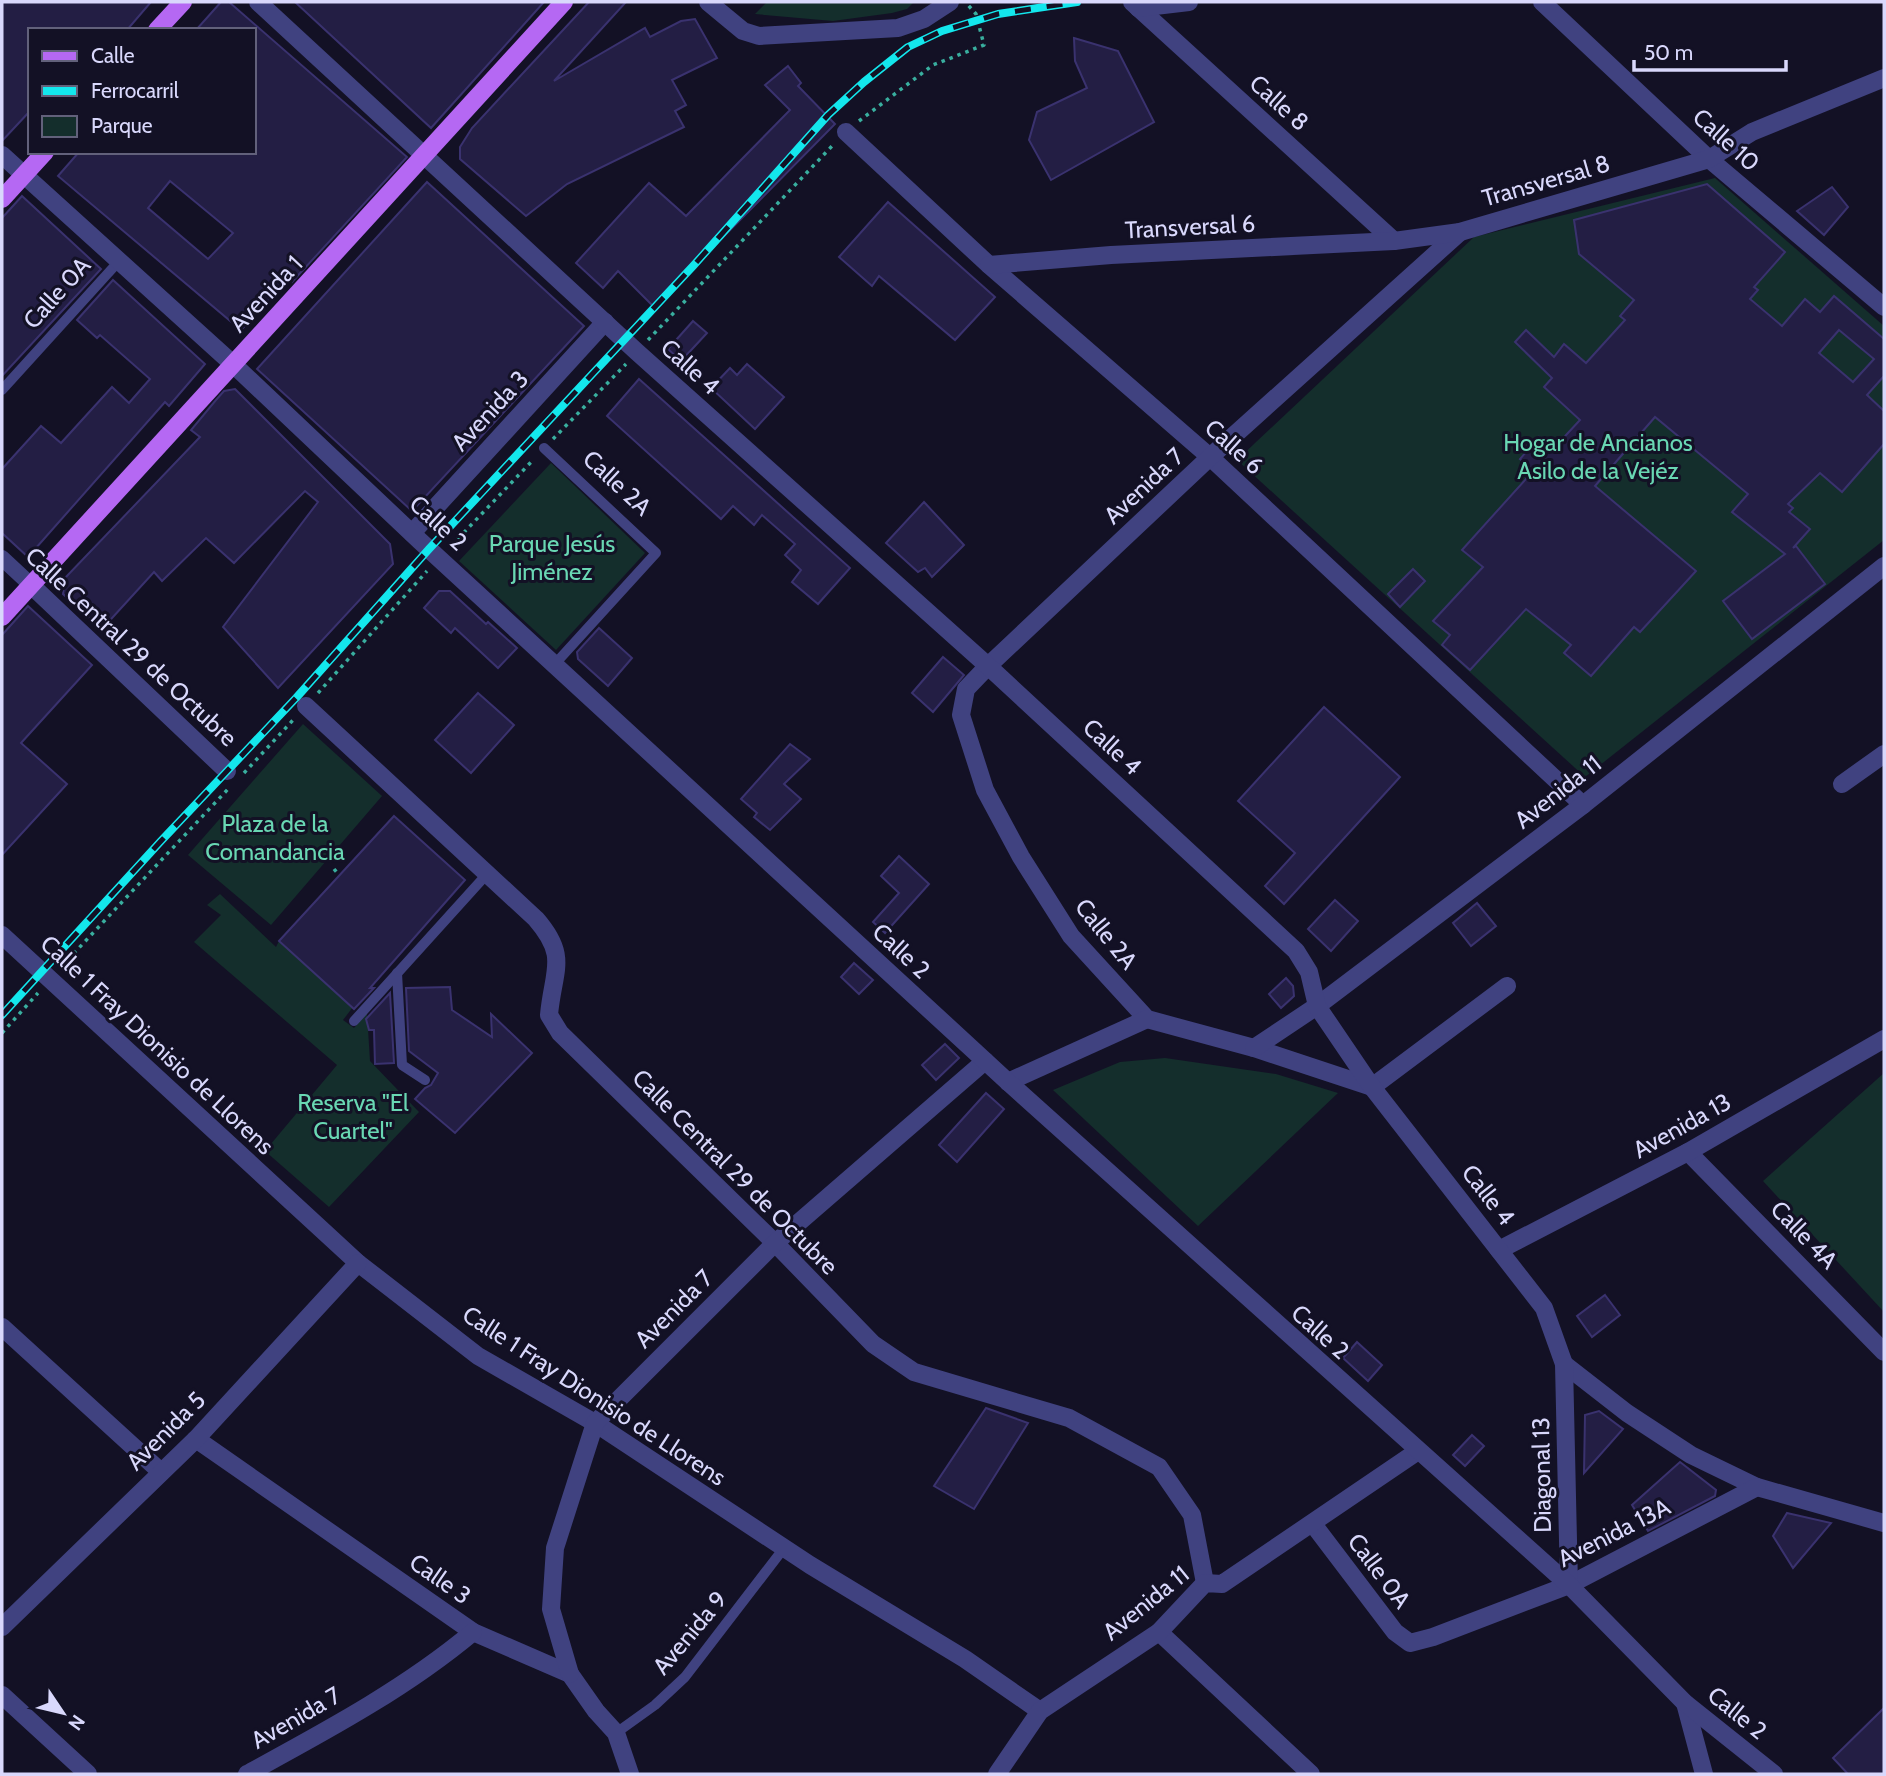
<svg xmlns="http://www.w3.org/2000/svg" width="1886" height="1776" font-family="Cabin,sans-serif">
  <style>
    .green { fill: #142e2c }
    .building { fill: #231e44; stroke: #3a326f; stroke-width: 2; fill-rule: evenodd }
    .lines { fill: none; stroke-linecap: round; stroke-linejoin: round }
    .path { stroke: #39af9f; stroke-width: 3.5; stroke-dasharray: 3.5 5; stroke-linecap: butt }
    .service { stroke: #404280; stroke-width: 10 }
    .pedestrian { stroke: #404280; stroke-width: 16 }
    .minor { stroke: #404280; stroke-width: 18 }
    .tertiary { stroke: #404280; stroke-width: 18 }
    .primary { stroke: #b568f3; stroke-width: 18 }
    .rail-casing { stroke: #13e7ed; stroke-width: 8 }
    .rail { stroke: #131125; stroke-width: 5; stroke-dasharray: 16; stroke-linecap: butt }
    .labels { text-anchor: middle; stroke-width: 6; stroke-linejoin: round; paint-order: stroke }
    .street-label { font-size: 24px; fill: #d9d8fc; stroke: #131125 }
    .park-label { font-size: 24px; fill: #69d7b3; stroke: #131125 }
  </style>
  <rect width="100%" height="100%" fill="#131125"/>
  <g class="green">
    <path d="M767 2H913V3L907 9 892 13 833 21 755 14Z"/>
    <path d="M1715 178 1884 326V540L1585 777 1237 460 1474 237Z"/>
    <path d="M551 463 645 553 556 650 459 561Z"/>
    <path d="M303 724 382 796 271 925 188 855Z"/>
    <path d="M220 894 276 947 279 941 353 1007 343 1020 354 1028 367 1013 370 1061 419 1112 329 1207 265 1151 337 1065 194 942 221 915 207 905Z"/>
    <path d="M1165 1058 1276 1074 1338 1093 1198 1226 1053 1090 1120 1062Z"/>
    <path d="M1884 1073V1312L1763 1181Z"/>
  </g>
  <g class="building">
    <path d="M2 2H151L127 30H30V111L2 141Z"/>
    <path d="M221 2H229L407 157 292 282 288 278 241 330 58 176 79 152H254V30H196ZM170 181 233 233 208 259 148 208Z"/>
    <path d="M295 2H544L431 128Z"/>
    <path d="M589 2H626L554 81 645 28 650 37 681 21 695 19 717 58 672 80 686 105 675 111 684 127 567 184 526 216 460 159V147L472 128Z"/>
    <path d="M1074 38 1118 51 1154 122 1051 180 1029 140 1037 112 1087 88 1075 61Z"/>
    <path d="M788 66 801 83 798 86 835 124 654 307 618 271 603 288 576 263 649 183 686 216 790 110 765 85Z"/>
    <path d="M427 182 584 326 412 511 257 369Z"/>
    <path d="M1707 184 1785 252 1754 287 1758 290 1750 299 1782 326 1805 299 1820 312 1834 296 1884 339V376L1867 395 1884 411V444L1842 492 1820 473 1788 504 1793 508 1789 512 1810 529 1793 548 1796 546 1825 584 1752 639 1723 601 1785 554 1732 512 1748 494 1655 417 1595 486 1696 571 1640 632 1634 627 1591 676 1564 653 1571 645 1526 609 1470 670 1442 645 1450 635 1433 621 1483 567 1462 550 1534 470 1520 459 1539 437 1553 449 1580 420 1544 387 1552 378 1515 342 1526 330 1554 357 1564 344 1586 363 1625 320 1620 316 1634 300 1579 254 1574 220ZM1839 330 1874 359 1853 382 1819 353Z"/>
    <path d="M1832 187 1848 207 1824 235 1797 211Z"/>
    <path d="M22 196 101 269 2 376V218Z"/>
    <path d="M888 202 995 297 955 340 879 276 872 286 839 257Z"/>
    <path d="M113 280 205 364 169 406 165 402 28 557 2 533V469L41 426 61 443 112 387 129 403 150 379 100 335 97 338 77 320Z"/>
    <path d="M693 321 707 333 681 361 668 349Z"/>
    <path d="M747 364 784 397 755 429 711 388 730 368 737 375Z"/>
    <path d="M639 379 850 568 818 604 792 582 801 570 785 555 795 544 762 515 754 525 733 506 721 519 607 416Z"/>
    <path d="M235 389 390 544 393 564 278 688 223 627 318 502 305 491 234 563 206 538 162 581 154 572 102 629 63 594 65 578 200 437 191 430 216 400 224 391Z"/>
    <path d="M924 502 964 545 932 577 925 568 918 572 886 543Z"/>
    <path d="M1413 569 1425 581 1400 607 1388 594Z"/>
    <path d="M439 591H450L486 624 488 622 517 648 498 668 455 628 451 633 424 608Z"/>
    <path d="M28 606 92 665 21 743 67 784 2 855V635Z"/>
    <path d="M599 628 632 658 608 686 578 659 577 652Z"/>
    <path d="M943 657 964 675 933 712 912 693Z"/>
    <path d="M478 693 514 725 471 773 435 740Z"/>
    <path d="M1324 707 1400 777 1284 904 1265 886 1295 853 1238 801Z"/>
    <path d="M790 744 810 759 784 784 801 799 770 830 754 817 757 813 741 799Z"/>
    <path d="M394 816 465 880 370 988H374L354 1009 279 941Z"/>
    <path d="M899 856 929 884 885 933 873 922 899 893 881 876Z"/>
    <path d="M1335 900 1358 921 1331 951 1308 929Z"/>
    <path d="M1477 903 1496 926 1471 946 1453 923Z"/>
    <path d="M854 963 873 980 859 994 841 977Z"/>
    <path d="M1286 978 1293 986 1294 996 1281 1008 1269 994Z"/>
    <path d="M450 987 452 1010 492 1037 491 1014 532 1053 455 1133 415 1099 425 1088 431 1085 438 1073 409 1051 406 988Z"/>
    <path d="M390 993 394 1063 375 1064 374 1030H369L366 1019Z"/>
    <path d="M945 1044 959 1058 936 1080 922 1065Z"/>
    <path d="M986 1093 1004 1109 957 1162 939 1145Z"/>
    <path d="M1605 1295 1620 1315 1592 1337 1577 1316Z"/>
    <path d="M1357 1342 1382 1365 1368 1381 1343 1358Z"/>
    <path d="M986 1408 1028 1423 974 1509 934 1486Z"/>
    <path d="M1599 1411 1623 1429 1584 1473 1585 1415Z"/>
    <path d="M1472 1435 1484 1446 1465 1466 1453 1455Z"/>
    <path d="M1680 1462 1716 1490 1715 1496 1648 1531 1632 1505Z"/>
    <path d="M1787 1513 1831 1523 1793 1568 1773 1536Z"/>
    <path d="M1884 1708V1774H1848L1833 1758Z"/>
  </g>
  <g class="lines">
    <g class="path">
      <path d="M859 121 933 65 984 45 976 14 968 5"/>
      <path d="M648 340 833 145"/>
      <path d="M553 439 626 364"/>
      <path d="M452 545 534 459"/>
      <path d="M318 693 427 571"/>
      <path d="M244 773 294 719"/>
      <path d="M334 869 339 875"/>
      <path d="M62 966 229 788"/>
      <path d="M2 1033 38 993"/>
    </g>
    <g class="service">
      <path d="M2 390 120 260"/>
      <path d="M544 448 656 553 554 665"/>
      <path d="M397 973 402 1065 425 1080"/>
      <path d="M354 1021 487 874"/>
      <path d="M616 1733 655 1705 685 1677 784 1548"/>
    </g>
    <path class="pedestrian" d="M2 558 31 585"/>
    <g class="minor">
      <path d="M1132 2 1394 241"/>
      <path d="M1542 2 1709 159 1884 307"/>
      <path d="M1138 8 1189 2"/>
      <path d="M846 132 989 265 1210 457 1583 805"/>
      <path d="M1460 232 1210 457 988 666 966 689 961 715 985 790 1021 857 1071 936 1147 1019 1254 1048 1372 1087 1507 986"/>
      <path d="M989 265 1111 255 1394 241 1460 232 1709 159 1752 132 1884 78"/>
      <path d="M412 533 605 322"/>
      <path d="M31 585 227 771"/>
      <path d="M306 706 536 919C569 957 553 970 549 1015L560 1033 775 1243 873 1344 914 1372 1069 1418 1159 1467 1192 1515 1205 1583"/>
      <path d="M1842 784 1884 754"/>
      <path d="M2 935 358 1263 478 1356 595 1423 810 1565 965 1659 1040 1711"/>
      <path d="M1254 1048 1317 1006 1583 805 1884 566"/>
      <path d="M1008 1082 1147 1019"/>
      <path d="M1688 1152 1884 1352"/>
      <path d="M1499 1250 1688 1152 1884 1039"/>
      <path d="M2 1327 161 1472"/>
      <path d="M1564 1364 1627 1413 1691 1455 1757 1487 1884 1523"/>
      <path d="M196 1439 473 1632 570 1674 596 1711 616 1733 630 1774"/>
      <path d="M1313 1524 1395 1632 1410 1643 1433 1637 1569 1585 1757 1487"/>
      <path d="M2 1627 196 1439 358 1263"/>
      <path d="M1159 1632 1311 1774"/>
      <path d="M570 1674 551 1609 555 1548 595 1423 775 1243 985 1061"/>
      <path d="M2 1695 88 1774"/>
      <path d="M1685 1703 1704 1774"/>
      <path d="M247 1774C324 1732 405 1689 473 1632"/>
      <path d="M997 1774 1040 1711 1159 1632 1205 1583 1222 1584 1418 1451"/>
    </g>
    <g class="tertiary">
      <path d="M258 2 637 352 988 666 1296 951 1309 972 1317 1006 1372 1087 1544 1308 1564 1364 1569 1585"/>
      <path d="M708 2 743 31 759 36 898 28 924 19 950 2"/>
      <path d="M2 155 234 365 420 541 1008 1082 1569 1585 1685 1703 1774 1774"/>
    </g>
    <g class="primary">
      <path d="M157 30 183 2"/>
      <path d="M2 199 45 152"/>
      <path d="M2 617 564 2"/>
    </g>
    <defs>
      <path id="rail" d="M2 1015 161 841 296 698 429 549 694 265 828 115 864 82 908 47 942 31 998 14 1077 2"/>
    </defs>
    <use href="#rail" class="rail-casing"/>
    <use href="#rail" class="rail"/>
  </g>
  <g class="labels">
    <g class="street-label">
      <text transform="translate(1279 103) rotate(42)" y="8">Calle 8</text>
      <text transform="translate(1726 140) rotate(42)" y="8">Calle 10</text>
      <text transform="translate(1546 181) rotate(-16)" y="8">Transversal 8</text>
      <text transform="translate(1190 227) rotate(-3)" y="8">Transversal 6</text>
      <text transform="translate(57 293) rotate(-48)" y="8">Calle 0A</text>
      <text transform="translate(266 294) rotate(-47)" y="8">Avenida 1</text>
      <text transform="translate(690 367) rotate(42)" y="8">Calle 4</text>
      <text transform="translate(490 411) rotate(-47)" y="8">Avenida 3</text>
      <text transform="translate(1234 447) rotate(42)" y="8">Calle 6</text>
      <text transform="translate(617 483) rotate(43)" y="8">Calle 2A</text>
      <text transform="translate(1144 486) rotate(-43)" y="8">Avenida 7</text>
      <text transform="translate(438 523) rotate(43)" y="8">Calle 2</text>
      <text transform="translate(131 647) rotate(43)" y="8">Calle Central 29 de Octubre</text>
      <text transform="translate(1112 747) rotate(43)" y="8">Calle 4</text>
      <text transform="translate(1558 792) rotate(-38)" y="8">Avenida 11</text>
      <text transform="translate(1106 934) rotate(51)" y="8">Calle 2A</text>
      <text transform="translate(901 951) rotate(43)" y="8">Calle 2</text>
      <text transform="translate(157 1045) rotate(43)" y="8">Calle 1 Fray Dionisio de Llorens</text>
      <text transform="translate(1682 1126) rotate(-29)" y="8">Avenida 13</text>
      <text transform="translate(735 1172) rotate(45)" y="8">Calle Central 29 de Octubre</text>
      <text transform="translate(1488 1195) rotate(52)" y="8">Calle 4</text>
      <text transform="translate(1804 1235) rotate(46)" y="8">Calle 4A</text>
      <text transform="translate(674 1309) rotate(-45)" y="8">Avenida 7</text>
      <text transform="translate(1320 1332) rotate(42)" y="8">Calle 2</text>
      <text transform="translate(594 1396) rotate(33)" y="8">Calle 1 Fray Dionisio de Llorens</text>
      <text transform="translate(166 1431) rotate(-45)" y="8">Avenida 5</text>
      <text transform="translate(1542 1475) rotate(-91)" y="8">Diagonal 13</text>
      <text transform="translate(1614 1533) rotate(-27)" y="8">Avenida 13A</text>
      <text transform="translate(1379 1571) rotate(53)" y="8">Calle 0A</text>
      <text transform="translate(440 1579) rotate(35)" y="8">Calle 3</text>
      <text transform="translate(1146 1603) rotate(-39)" y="8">Avenida 11</text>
      <text transform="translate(690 1633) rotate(-50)" y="8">Avenida 9</text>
      <text transform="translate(1737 1713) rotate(39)" y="8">Calle 2</text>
      <text transform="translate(296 1718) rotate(-30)" y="8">Avenida 7</text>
    </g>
    <g class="park-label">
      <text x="1598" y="451">Hogar de Ancianos<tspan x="1598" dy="28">Asilo de la Vejéz</tspan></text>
      <text x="552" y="552">Parque Jesús<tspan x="552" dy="28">Jiménez</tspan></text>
      <text x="275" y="832">Plaza de la<tspan x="275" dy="28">Comandancia</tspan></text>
      <text x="353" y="1111">Reserva "El<tspan x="353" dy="28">Cuartel"</tspan></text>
    </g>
  </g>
  <rect width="1886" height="1776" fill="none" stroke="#d9d8fc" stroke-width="7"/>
  <rect x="28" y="28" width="228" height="126" fill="#131125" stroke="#62617b" stroke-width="2"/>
  <rect x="42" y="51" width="35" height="10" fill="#b568f3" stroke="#62617b" stroke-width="2"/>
  <text x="91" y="63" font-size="21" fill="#d9d8fc">Calle</text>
  <rect x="42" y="86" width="35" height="10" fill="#13e7ed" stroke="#62617b" stroke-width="2"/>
  <text x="91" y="98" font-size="21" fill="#d9d8fc">Ferrocarril</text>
  <rect x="42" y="116" width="35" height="21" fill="#142e2c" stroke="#62617b" stroke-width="2"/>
  <text x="91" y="133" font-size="21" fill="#d9d8fc">Parque</text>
  <g transform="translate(63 1713) rotate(125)" stroke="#131125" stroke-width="5" paint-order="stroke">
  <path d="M0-5L12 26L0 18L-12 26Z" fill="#d9d8fc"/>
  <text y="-10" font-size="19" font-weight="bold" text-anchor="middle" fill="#d9d8fc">N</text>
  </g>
  <path d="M1634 60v10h152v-10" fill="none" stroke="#d9d8fc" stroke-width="3.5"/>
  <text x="1644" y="60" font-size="21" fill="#d9d8fc" stroke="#131125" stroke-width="5" paint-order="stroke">50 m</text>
</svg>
